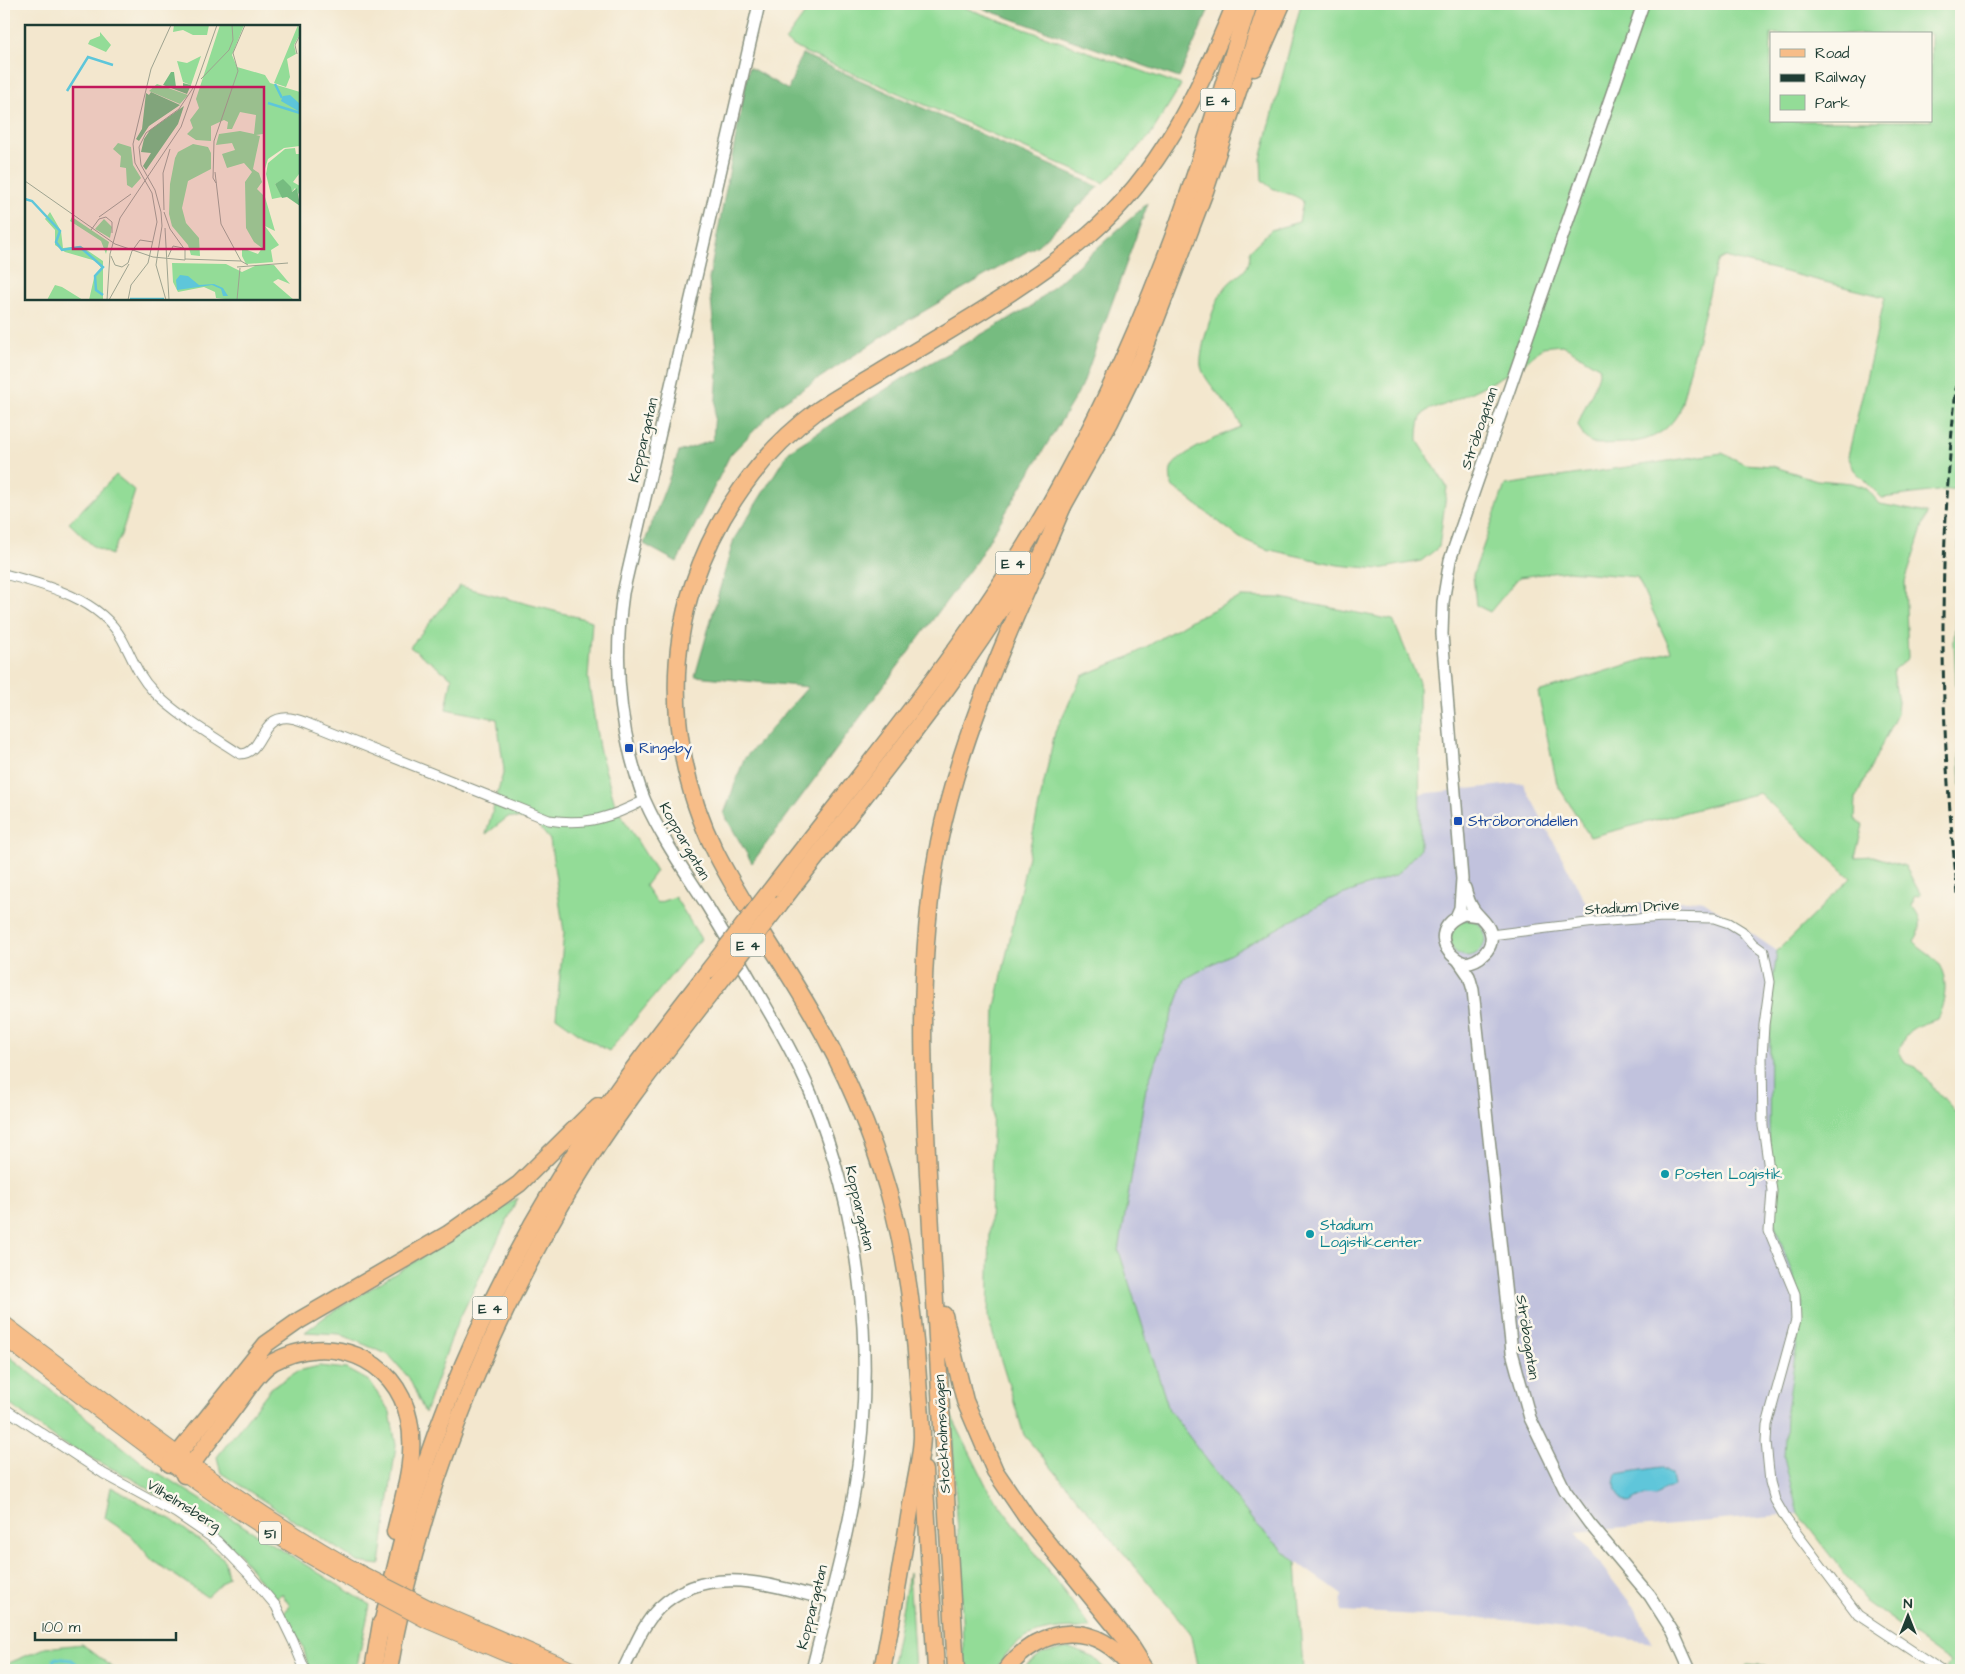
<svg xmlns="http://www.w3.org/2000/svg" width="1965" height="1674" font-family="'Architects Daughter',sans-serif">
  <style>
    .industrial { fill: #c1c2dd }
    .green { fill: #93dc97; stroke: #598c66; fill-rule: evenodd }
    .forest { fill: #76bc80; stroke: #4a7c5a }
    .water { fill: #5ec6da; stroke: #3e8287 }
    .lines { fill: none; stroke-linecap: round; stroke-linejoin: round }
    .stream { stroke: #5ec6da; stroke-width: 3 }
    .minor-casing { stroke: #899281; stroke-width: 11 }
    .tertiary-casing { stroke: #899281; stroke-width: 14 }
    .primary-casing { stroke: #899281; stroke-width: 16 }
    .motorway-casing { stroke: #899281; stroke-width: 19 }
    .minor { stroke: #fff; stroke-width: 9 }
    .tertiary { stroke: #fff; stroke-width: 11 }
    .primary { stroke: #f7bd88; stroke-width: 14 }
    .motorway { stroke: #f7bd88; stroke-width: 16 }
    .rail { stroke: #1f3d34; stroke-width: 3; stroke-dasharray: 8 4; stroke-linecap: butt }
    .primary-bridge-casing { stroke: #899281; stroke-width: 16; stroke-linecap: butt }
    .motorway-bridge-casing { stroke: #899281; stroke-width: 19; stroke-linecap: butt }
    .primary-bridge { stroke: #f7bd88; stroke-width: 14 }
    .motorway-bridge { stroke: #f7bd88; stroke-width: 16 }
    .transit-dot { fill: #1a4fb4; stroke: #fbf7ec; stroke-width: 2 }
    .culture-dot { fill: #0f9aa8; stroke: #fbf7ec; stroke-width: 2 }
    .labels { text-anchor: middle; stroke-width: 5; stroke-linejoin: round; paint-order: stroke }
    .shield { fill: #fbf7ec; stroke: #61756b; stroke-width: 1 }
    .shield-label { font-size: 14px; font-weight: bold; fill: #1f3d34 }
    .street-label { font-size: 15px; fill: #1f3d34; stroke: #fbf7ec }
    .transit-label { font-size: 15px; fill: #164399; stroke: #fbf7ec; text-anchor: start }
    .culture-label { font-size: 15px; fill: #0d838f; stroke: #fbf7ec; text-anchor: start }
    .inset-river { fill: none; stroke: #5ec6da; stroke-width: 2.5 }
    .inset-road { fill: none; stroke: #9ea390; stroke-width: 1 }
    .view { fill: #c2185b; fill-opacity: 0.15; stroke: #c2185b; stroke-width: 2.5 }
    .inset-edge { fill: none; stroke: #1f3d34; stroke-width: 2.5 }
  </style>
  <rect width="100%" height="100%" fill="#fbf7ec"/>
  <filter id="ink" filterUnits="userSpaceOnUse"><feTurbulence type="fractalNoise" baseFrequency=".02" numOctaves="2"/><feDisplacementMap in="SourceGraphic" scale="10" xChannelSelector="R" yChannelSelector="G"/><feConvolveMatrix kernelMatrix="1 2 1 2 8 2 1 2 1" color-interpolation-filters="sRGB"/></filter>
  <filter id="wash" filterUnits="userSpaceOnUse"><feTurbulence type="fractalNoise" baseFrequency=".0096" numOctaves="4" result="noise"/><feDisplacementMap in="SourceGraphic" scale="20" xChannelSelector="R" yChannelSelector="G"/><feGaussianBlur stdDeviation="1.12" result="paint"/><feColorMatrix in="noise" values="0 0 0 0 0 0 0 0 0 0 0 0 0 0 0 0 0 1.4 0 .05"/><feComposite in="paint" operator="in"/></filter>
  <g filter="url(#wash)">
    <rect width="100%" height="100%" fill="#f3e7ce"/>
    <path class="industrial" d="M1523 783 1588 907 1702 900 1777 951 1770 1034 1769 1156 1775 1226 1803 1304 1786 1417 1784 1457 1798 1514 1575 1532 1635 1609 1652 1643 1565 1628 1497 1619 1341 1611 1342 1595 1296 1562 1256 1525 1169 1410 1119 1251 1146 1088 1185 979 1331 899 1396 875 1420 849V794Z"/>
    <g class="green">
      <path d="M812 4H954L1181 85 1149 137 1104 183 804 52 785 41Z"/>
      <path d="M1301 4H1961V488L1882 498 1854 470 1848 456 1885 297 1725 257 1719 260 1716 266 1680 410C1661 446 1629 443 1592 444L1584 437 1578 425C1584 405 1597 388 1600 368L1562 345 1542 347C1525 369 1473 391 1446 404 1440 407 1430 408 1425 412 1418 419 1418 432 1418 441L1447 487 1439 547 1421 561 1379 569 1338 565 1266 549 1240 538 1172 486C1171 480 1169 473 1172 467 1179 453 1226 433 1241 427 1239 413 1204 384 1201 366 1199 350 1214 302 1224 289 1238 271 1250 276 1250 250L1271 230 1299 222 1303 201C1289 190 1278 196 1262 180L1261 159ZM1771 34H1931V121H1771Z"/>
      <path d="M1722 453 1745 464 1772 466 1817 480 1852 483 1866 488 1880 504 1927 513 1905 582 1908 658 1893 671 1898 702 1897 713 1856 798 1855 819 1863 825 1855 857 1873 856 1905 866 1921 895 1914 897 1912 906C1922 918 1923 928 1914 941 1920 949 1929 952 1935 959 1950 977 1946 1000 1937 1019 1914 1028 1907 1026 1899 1051L1905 1063 1916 1067 1961 1118V1670H1945L1950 1662 1864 1599 1798 1514 1784 1457 1786 1417 1803 1304 1775 1226 1769 1156 1770 1034 1773 981 1777 951 1851 878 1759 793 1590 837 1557 784 1538 692 1671 651 1637 577 1568 571 1519 577 1490 612 1476 605 1473 575 1505 485Z"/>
      <path d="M116 475 135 491 121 535 111 555 93 546 69 523Z"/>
      <path d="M1961 497V787L1954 642Z"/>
      <path d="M460 586 592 621 588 678 599 748 616 807 656 871 645 886 657 903 675 897 701 939 609 1051 587 1039 556 1017 564 932 550 840 534 821 508 817 486 834 504 770 497 719 446 709 452 678 410 647Z"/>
      <path d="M1241 597 1281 598 1393 620 1419 682 1420 849 1396 875 1331 899 1185 979 1146 1088 1119 1251 1169 1410 1256 1525 1296 1562 1303 1670H1198L1190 1632 1024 1435 988 1318 995 1007 1055 732 1082 676 1131 656 1193 619Z"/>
      <circle cx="1467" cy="938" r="18"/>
      <path d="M518 1198 455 1328 425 1413 409 1378 389 1355 340 1334 305 1332 326 1316Z"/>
      <path d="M4 1352 144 1464 370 1605 356 1670H309L303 1646 283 1614 290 1606 282 1594 273 1598 239 1553 198 1522 138 1482 59 1441 4 1400Z"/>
      <path d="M319 1366 347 1369 369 1381 390 1412 396 1445 380 1565 358 1562 221 1473 217 1457 271 1388 298 1371Z"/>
      <path d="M951 1415 989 1491 1091 1628C1048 1628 1018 1629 996 1670H964L960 1567Z"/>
      <path d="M111 1487 172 1520 224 1559 228 1577 207 1597 151 1559 132 1536 105 1518Z"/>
      <path d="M909 1573 915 1670H891Z"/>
      <path d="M82 1644 116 1670H4V1665L45 1648Z"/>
      <path d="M1070 1648 1094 1658 1106 1670H1021L1042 1653Z"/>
      <path d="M1747 1665 1816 1670H1743Z"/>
    </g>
    <g class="forest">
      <path d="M970 4H1211L1179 78Z"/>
      <path d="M802 54 1099 187 1038 245 900 325 780 404 730 455 677 562 644 544 679 452 713 440 718 371 709 279 749 67 788 90Z"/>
      <path d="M1148 203 1082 386 977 560 752 863 724 814 744 759 808 687 695 676 734 539 789 451 902 379 1032 306Z"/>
    </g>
    <path class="water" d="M1660 1467 1672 1474 1674 1486 1665 1488 1656 1496 1644 1495 1629 1503C1615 1499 1613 1486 1617 1474Z"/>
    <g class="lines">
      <path class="stream" d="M53 1670 54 1658 72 1660 83 1670"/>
    </g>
  </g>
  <g filter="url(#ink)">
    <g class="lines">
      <defs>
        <g id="minor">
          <path d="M4 574C46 585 99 598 122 639 132 657 138 676 153 691 174 713 214 737 240 754 264 754 258 715 290 718 297 719 305 722 312 725L549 820C587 826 612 817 645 800"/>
          <path d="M1491 935 1595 922 1663 917 1714 918 1729 923 1742 931 1753 944 1764 952 1770 982 1764 1025 1762 1058 1763 1126 1772 1191 1769 1231 1795 1294 1796 1320 1767 1425 1766 1442 1770 1482 1775 1500 1786 1519 1858 1615 1941 1670"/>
          <path d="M4 1408 104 1474 176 1513 217 1541 248 1573 276 1606 293 1641 305 1670"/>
        </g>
        <g id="tertiary">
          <path d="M759 4 623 593C615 649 617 702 631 757 635 772 639 787 645 801 661 837 684 870 706 904 725 935 743 966 761 998 779 1029 797 1060 811 1094 861 1219 876 1353 855 1487 845 1549 827 1609 812 1670"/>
          <path d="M1465 888C1467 896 1469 903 1474 910 1479 917 1488 923 1490 931 1496 948 1479 962 1464 963 1438 951 1435 925 1464 914L1479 916"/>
          <path d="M1456 917 1460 908 1462 879 1442 634 1443 602 1450 560 1643 4"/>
          <path d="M1458 960 1469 976 1473 990 1512 1352 1530 1418 1565 1490 1589 1523 1650 1596 1673 1632 1690 1670"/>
          <path d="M623 1670C634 1649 642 1625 659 1608 707 1561 773 1586 829 1600"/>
        </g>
        <g id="primary">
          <path d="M4 1323C120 1411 235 1503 363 1574"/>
          <path d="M4 1338C119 1426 232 1516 360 1585"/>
          <path d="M430 1608 574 1670"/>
          <path d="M427 1621 543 1670"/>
        </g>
        <g id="motorway">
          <path d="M1254 68 1282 4"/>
          <path d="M1058 515 1110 422 1142 356 1205 191 1267 4"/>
          <path d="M770 891C867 765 972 641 1051 502 1095 425 1132 344 1164 261 1197 178 1221 89 1249 4"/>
          <path d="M779 905C865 793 960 683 1031 560"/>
          <path d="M944 1315 965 1401 995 1471 1027 1518 1129 1643 1146 1670"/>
          <path d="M170 1464 266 1344 300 1320 448 1234 519 1184 598 1106"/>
          <path d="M924 1470 936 1670"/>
          <path d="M184 1475C201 1451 219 1428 236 1405 246 1392 258 1371 273 1362 328 1332 396 1356 409 1420 417 1457 403 1497 395 1532"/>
          <path d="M380 1633C388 1599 396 1564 405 1530 439 1409 492 1289 557 1182 601 1107 656 1039 709 970"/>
          <path d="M373 1670 381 1623"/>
          <path d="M389 1670C416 1505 484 1335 569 1191 612 1118 666 1051 718 984"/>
          <path d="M882 1670C893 1616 902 1560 911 1505 915 1483 921 1460 922 1437 922 1418 919 1398 918 1378 914 1316 906 1254 889 1194 871 1131 845 1070 812 1013 781 959 744 908 716 853 675 771 664 673 693 585 716 516 758 455 817 411 838 396 862 384 884 370 953 328 1027 287 1089 235 1160 174 1201 88 1235 4"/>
          <path d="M956 1670C947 1529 940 1388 932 1247 925 1112 913 975 939 842 963 724 1017 616 1063 506"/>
          <path d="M1006 1670C1042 1623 1098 1620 1133 1670"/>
        </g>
      </defs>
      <use href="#minor" class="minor-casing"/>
      <use href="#tertiary" class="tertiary-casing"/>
      <use href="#primary" class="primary-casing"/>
      <use href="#motorway" class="motorway-casing"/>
      <use href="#minor" class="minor"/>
      <use href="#tertiary" class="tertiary"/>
      <use href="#primary" class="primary"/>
      <use href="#motorway" class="motorway"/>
      <path class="rail" d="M1961 347C1937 537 1937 728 1961 919"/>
      <defs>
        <g id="primary-bridge">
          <path d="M363 1574 430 1608"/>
          <path d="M360 1585 427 1621"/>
        </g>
        <g id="motorway-bridge">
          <path d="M709 970 770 891"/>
          <path d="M718 984 779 905"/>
        </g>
      </defs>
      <use href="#primary-bridge" class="primary-bridge-casing"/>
      <use href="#motorway-bridge" class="motorway-bridge-casing"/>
      <use href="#primary-bridge" class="primary-bridge"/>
      <use href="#motorway-bridge" class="motorway-bridge"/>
    </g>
  </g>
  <g class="transit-dot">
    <rect x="624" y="743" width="10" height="10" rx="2.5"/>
    <rect x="1453" y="816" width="10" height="10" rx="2.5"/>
  </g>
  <g class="culture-dot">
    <circle cx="1665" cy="1174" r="5"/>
    <circle cx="1310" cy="1234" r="5"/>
  </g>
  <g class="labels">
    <g class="shield">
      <rect x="1200.5" y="88.5" width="35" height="23" rx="4"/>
      <rect x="995.5" y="551.5" width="35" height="23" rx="4"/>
      <rect x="730.5" y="933.5" width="35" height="23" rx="4"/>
      <rect x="472.5" y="1296.5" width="35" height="23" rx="4"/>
      <rect x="259" y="1521.5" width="22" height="23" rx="4"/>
    </g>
    <g class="shield-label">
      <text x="1218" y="105">E 4</text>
      <text x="1013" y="568">E 4</text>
      <text x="748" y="950">E 4</text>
      <text x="490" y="1313">E 4</text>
      <text x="270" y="1538">51</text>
    </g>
    <g class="street-label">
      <text transform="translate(1479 428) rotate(-71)" y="5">Ströbogatan</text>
      <text transform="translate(643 440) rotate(-77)" y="5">Koppargatan</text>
      <text transform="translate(685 841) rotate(60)" y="5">Koppargatan</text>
      <text transform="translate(1632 907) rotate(-3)" y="5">Stadium Drive</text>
      <text transform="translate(860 1208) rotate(77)" y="5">Koppargatan</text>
      <text transform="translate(1528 1337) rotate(81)" y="5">Ströbogatan</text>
      <text transform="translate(942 1434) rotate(-93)" y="5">Stockholmsvägen</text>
      <text transform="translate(184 1505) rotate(32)" y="5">Vilhelmsberg</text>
      <text transform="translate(812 1607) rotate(-76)" y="5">Koppargatan</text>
    </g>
    <g class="transit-label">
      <text x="639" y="753">Ringeby</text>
      <text x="1468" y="826">Ströborondellen</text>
    </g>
    <g class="culture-label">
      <text x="1675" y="1179">Posten Logistik</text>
      <text x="1320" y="1230">Stadium<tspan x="1320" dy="17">Logistikcenter</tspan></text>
    </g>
  </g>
  <g transform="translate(25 25)">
    <rect width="275" height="275" fill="#f3e7ce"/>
    <path d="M149 0H184L182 10H168L158 5 148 7ZM195 0H219L207 30 212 42 240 50 245 58 275 67V121L259 123 243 134 239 147 238 109 231 110 235 111 228 144 234 148 237 157 232 164 240 172 250 206 240 201 254 220 246 225 248 237 221 239 217 231V223L233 229 237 223 229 217 221 203 220 157 227 147 219 138 202 143 197 129 210 125 207 118 191 120 194 109 215 106 229 109 231 90 215 87 207 104H202L203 97 199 95 186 101V116L171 115 162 109 168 103 165 95 174 83 171 74ZM273 0 275 9 269 20 271 29 262 34 265 52 261 62 249 58ZM75 7 86 20 81 27 63 19 65 15 75 11ZM176 31 166 60 158 57 152 36 162 38ZM132 59 163 70 155 79 124 66ZM93 118 106 122 108 140 116 153 107 163 102 160 101 143 95 142 96 131 88 124ZM168 119 183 122 186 128V144L163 156 157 183 161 198 174 213 175 231 166 230 163 220 147 201 144 189 145 159 150 133 153 127ZM270 123 271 129H275L274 149 268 157 275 161V171L270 163 267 167 258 155 250 159 257 172 247 174 241 149 243 138 260 124ZM25 187 36 206 38 223 56 221 78 236V275H64L69 253 77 244 71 236 40 227 30 220V205L20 194ZM47 192 84 217 81 229 76 216 45 196ZM79 194 87 202 85 213 70 204ZM147 238 201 239 217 247 232 240H249L265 259 253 254 248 257 269 275 200 274 191 273 190 267 179 262 153 267 148 257ZM30 260 37 262 58 275H22Z" fill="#93dc97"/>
    <path d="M146 47H149L151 62 158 61V58L166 60 162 69 138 60ZM126 67 155 80 124 101 114 116 111 114 117 104 121 68 124 70ZM159 81 153 99 121 145 118 141 126 128 116 127 119 114 125 105ZM258 154 266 162 267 167 272 163 275 181 262 172 257 173 250 159Z" fill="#76bc80"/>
    <path d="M265 70 275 79V87L256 76 258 71ZM155 250 163 251 174 260 189 259 198 263 203 271H198L196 264 187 260 152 265 151 255Z" fill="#5ec6da"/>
    <path class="inset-river" d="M250 59 257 73M42 66 63 32 88 40M243 78 275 88M0 174 7 176 35 206 31 217 37 225 55 222 78 242 70 251 71 265 78 270M105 274H139"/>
    <path class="inset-road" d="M272 29 270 20 275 10M176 54 204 25 208 15 207 0M190 147 196 199 216 236 223 240M0 156 90 219 128 232 160 235M191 158 188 153 189 116 213 46 208 28 220 0M139 185 138 148 145 124M139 187 145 204 160 225V235M74 192 106 169M140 203 144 275M66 205 74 194 81 192 87 197V208M107 226 115 215 128 217M86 231 90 240 97 242 103 238 107 226M143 232 148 221 158 223M160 234 216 236M212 242 263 238M82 275 85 229 95 193 156 102 192 0M84 275 104 239M103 275 106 260 123 238 132 197 127 168 110 138 108 119 126 44 146 0M141 275 131 240 137 201 136 187 130 165 116 140 114 122 121 108 154 84 168 63M212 275 215 243"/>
    <path class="view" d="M48 62H239V224H48Z"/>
    <rect width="275" height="275" class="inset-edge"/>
  </g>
  <rect width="1965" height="1674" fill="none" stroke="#fbf7ec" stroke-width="20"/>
  <rect x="1770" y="32" width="162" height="90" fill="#fbf7ec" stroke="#a3ada2"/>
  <rect x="1780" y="49" width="25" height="8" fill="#f7bd88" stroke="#a3ada2"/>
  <text x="1815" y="58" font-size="15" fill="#1f3d34">Road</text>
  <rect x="1780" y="74" width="25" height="8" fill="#1f3d34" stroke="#a3ada2"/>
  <text x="1815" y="82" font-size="15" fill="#1f3d34">Railway</text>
  <rect x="1780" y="95" width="25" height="15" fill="#93dc97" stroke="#a3ada2"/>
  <text x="1815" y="108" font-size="15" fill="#1f3d34">Park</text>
  <g transform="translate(1908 1616)" stroke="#fbf7ec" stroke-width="4" paint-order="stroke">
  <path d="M0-4L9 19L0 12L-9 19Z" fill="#1f3d34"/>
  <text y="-8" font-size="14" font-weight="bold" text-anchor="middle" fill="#1f3d34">N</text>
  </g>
  <path d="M35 1632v8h141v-8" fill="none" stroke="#1f3d34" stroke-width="2.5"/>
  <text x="42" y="1632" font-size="15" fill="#1f3d34" stroke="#fbf7ec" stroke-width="4" paint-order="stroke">100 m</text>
</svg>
